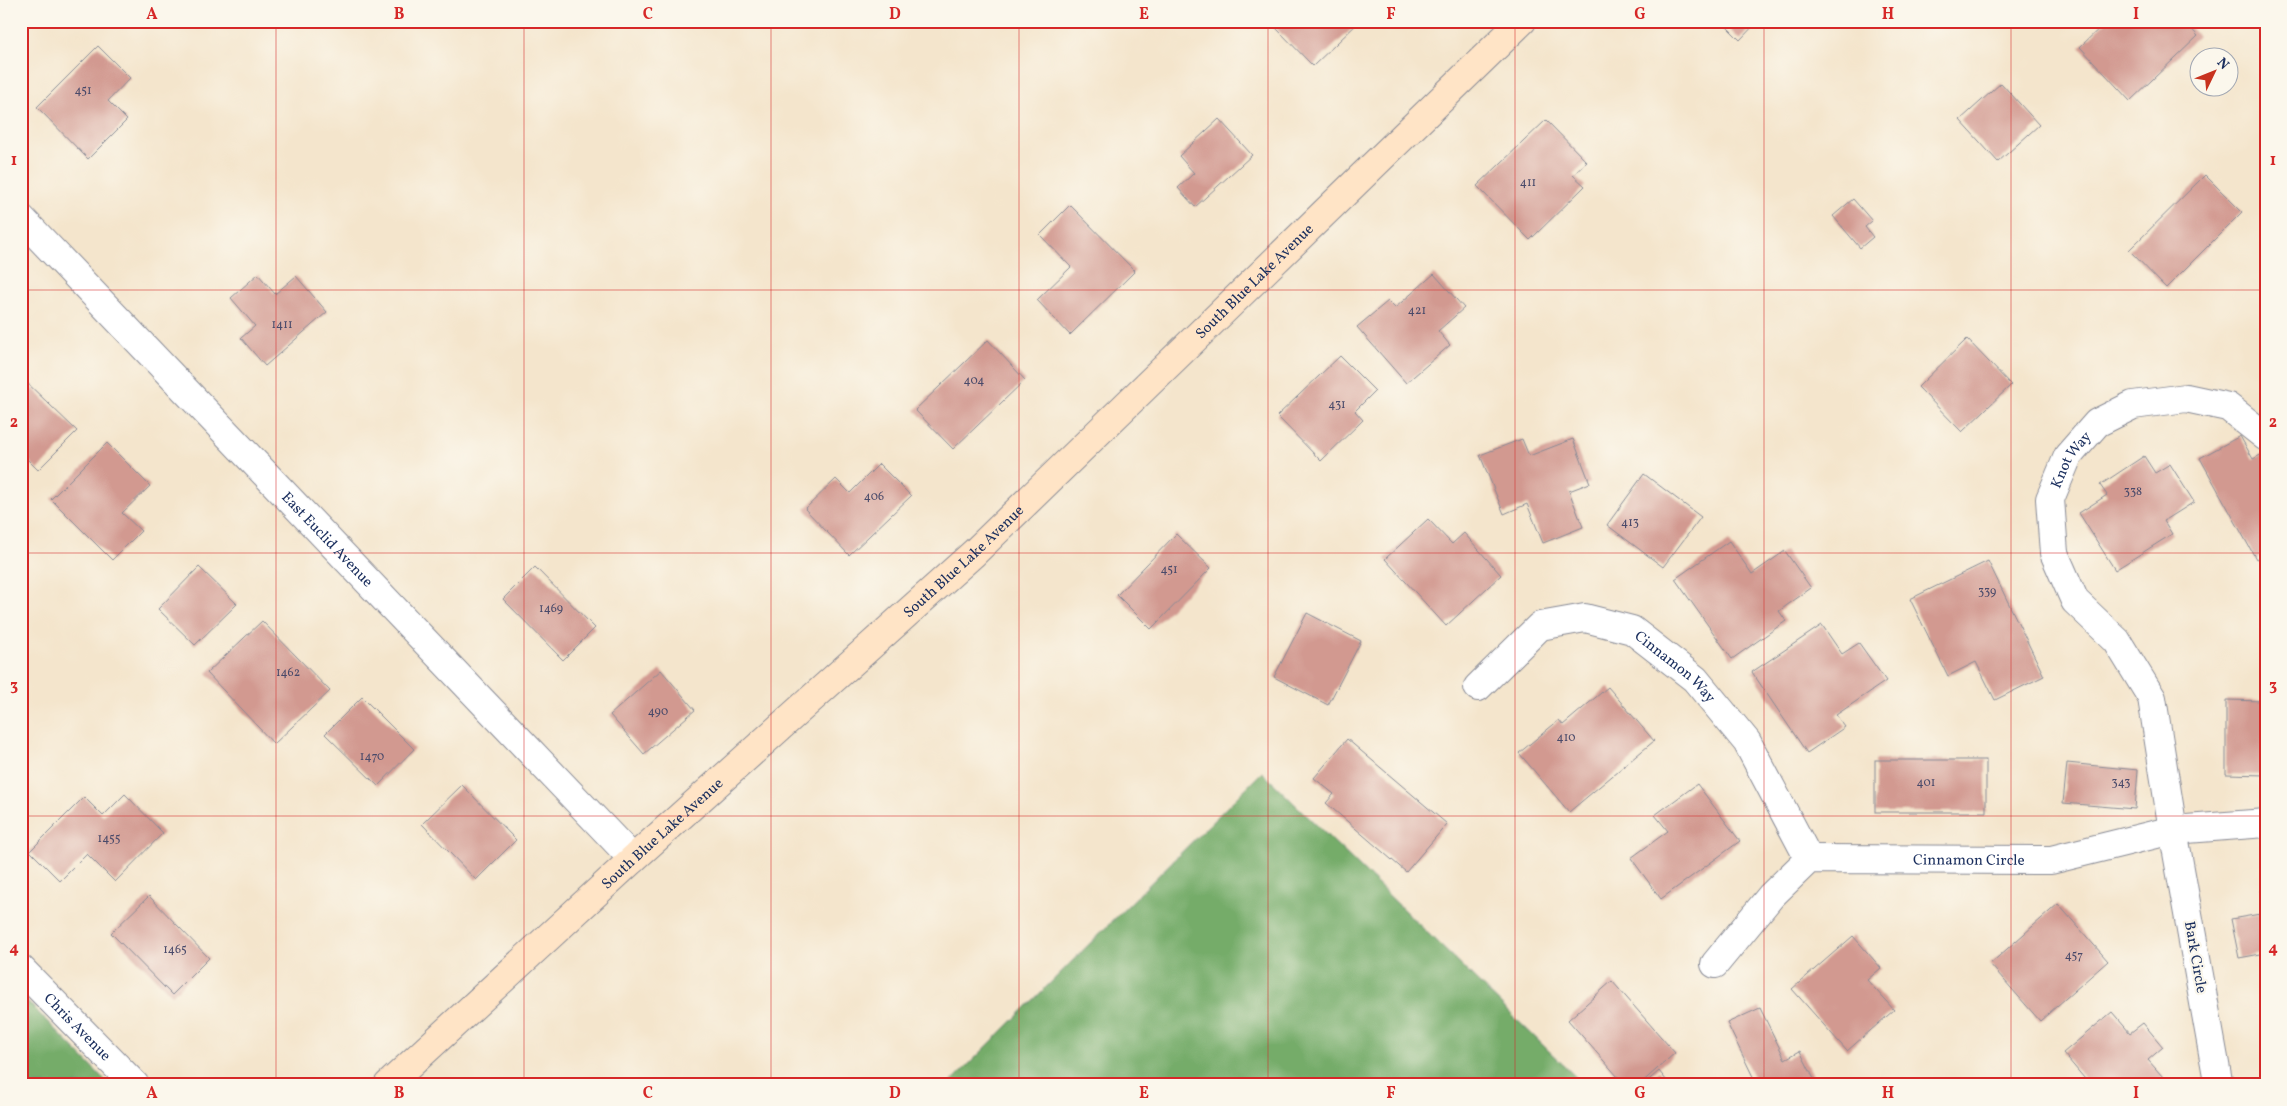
<svg xmlns="http://www.w3.org/2000/svg" width="2287" height="1106" font-family="Vollkorn,serif">
  <style>
    .forest { fill: #75ac69; stroke: #486e64 }
    .building { fill: #d29990 }
    .lines { fill: none; stroke-linecap: round; stroke-linejoin: round }
    .minor-casing { stroke: #888a95; stroke-width: 30 }
    .secondary-casing { stroke: #888a95; stroke-width: 30 }
    .minor { stroke: #fff; stroke-width: 28 }
    .secondary { stroke: #ffe4c6; stroke-width: 28 }
    .grid { fill: none; stroke: #d62828; stroke-width: 1; stroke-opacity: 0.55 }
    .labels { text-anchor: middle; stroke-width: 4.5; stroke-linejoin: round; paint-order: stroke }
    .number-label { font-size: 12px; fill: #494a6a }
    .street-label { font-size: 15px; fill: #1b2f5e; stroke: #fbf7ec }
    .neatline { fill: none; stroke: #d62828; stroke-width: 2 }
    .grid-label { font-size: 16px; text-anchor: middle; font-weight: bold; fill: #d62828 }
  </style>
  <rect width="100%" height="100%" fill="#fbf7ec"/>
  <filter id="ink" filterUnits="userSpaceOnUse"><feTurbulence type="fractalNoise" baseFrequency=".02" numOctaves="2"/><feDisplacementMap in="SourceGraphic" scale="10" xChannelSelector="R" yChannelSelector="G"/><feConvolveMatrix kernelMatrix="1 2 1 2 8 2 1 2 1" color-interpolation-filters="sRGB"/></filter>
  <filter id="wash" filterUnits="userSpaceOnUse"><feTurbulence type="fractalNoise" baseFrequency=".0096" numOctaves="4" result="noise"/><feDisplacementMap in="SourceGraphic" scale="20" xChannelSelector="R" yChannelSelector="G"/><feGaussianBlur stdDeviation="1.12" result="paint"/><feColorMatrix in="noise" values="0 0 0 0 0 0 0 0 0 0 0 0 0 0 0 0 0 1.4 0 .05"/><feComposite in="paint" operator="in"/></filter>
  <g filter="url(#wash)">
    <rect width="100%" height="100%" fill="#f4e5cc"/>
    <g class="forest">
      <path d="M1262 772 1584 1085H948Z"/>
      <path d="M21 995 110 1085H21Z"/>
    </g>
    <g id="blocks">
      <g class="building">
        <path d="M1282 21H1360L1313 66 1276 28Z"/>
        <path d="M1721 21H1758L1740 40Z"/>
        <path d="M2107 21H2184L2198 36 2130 101 2080 47Z"/>
        <path d="M98 46 130 78 108 101 127 120 88 159 37 107Z"/>
        <path d="M2001 83 2039 125 1998 162 1960 120Z"/>
        <path d="M1219 119 1252 155 1195 207 1178 188 1194 173 1179 156Z"/>
        <path d="M1546 120 1587 162 1573 175 1585 186 1530 240 1477 186Z"/>
        <path d="M2205 175 2242 212 2166 288 2129 250Z"/>
        <path d="M1853 199 1872 221 1865 227 1873 237 1860 248 1833 216Z"/>
        <path d="M1070 205 1135 271 1070 335 1037 300 1071 267 1040 235Z"/>
        <path d="M258 274 275 294 296 276 327 312 265 366 241 338 255 326 231 298Z"/>
        <path d="M1434 274 1464 308 1438 331 1450 345 1406 383 1357 327 1388 301 1395 308Z"/>
        <path d="M1967 339 2011 385 1962 432 1918 387Z"/>
        <path d="M988 340 1025 380 953 449 915 410Z"/>
        <path d="M1340 356 1375 391 1355 411 1363 420 1321 461 1277 416Z"/>
        <path d="M21 377 77 431 38 470 21 453Z"/>
        <path d="M2240 436 2253 459 2266 452V554L2256 559 2200 458Z"/>
        <path d="M1522 439 1529 456 1573 439 1590 483 1569 491 1583 527 1543 543 1527 504 1504 514 1480 455Z"/>
        <path d="M107 443 150 486 122 513 141 531 112 560 51 499Z"/>
        <path d="M2144 456 2155 473 2170 464 2194 502 2164 521 2172 534 2115 570 2079 513 2107 495 2100 485Z"/>
        <path d="M879 464 911 496 849 555 805 509 836 479 850 493Z"/>
        <path d="M1644 474 1701 517 1663 567 1607 525Z"/>
        <path d="M1428 519 1452 544 1464 533 1501 575 1446 626 1385 559Z"/>
        <path d="M1176 534 1211 568 1151 629 1117 595Z"/>
        <path d="M1729 541 1752 574 1785 551 1811 588 1779 611 1786 621 1732 659 1675 579Z"/>
        <path d="M1988 561 2044 676 1995 700 1976 662 1948 676 1910 599Z"/>
        <path d="M199 567 237 604 195 645 158 609Z"/>
        <path d="M535 567 595 628 563 660 503 599Z"/>
        <path d="M1307 613 1361 641 1328 705 1274 677Z"/>
        <path d="M262 621 330 691 274 744 207 673Z"/>
        <path d="M1822 625 1842 654 1859 643 1886 681 1836 715 1845 727 1807 753 1752 672Z"/>
        <path d="M661 670 695 710 644 754 610 715Z"/>
        <path d="M1608 687 1654 741 1569 812 1519 753 1559 720 1563 725Z"/>
        <path d="M362 697 414 749 378 786 325 734Z"/>
        <path d="M2226 700 2266 701V775L2226 774Z"/>
        <path d="M1347 739 1447 824 1406 872 1326 803 1334 794 1314 778Z"/>
        <rect x="1875" y="760" width="111" height="52"/>
        <path d="M2067 763 2138 770 2135 809 2063 803Z"/>
        <path d="M1697 784 1740 841 1661 899 1631 858 1668 831 1655 815Z"/>
        <path d="M462 785 516 840 476 880 422 824Z"/>
        <path d="M125 794 163 833 115 882 87 854 60 881 30 851 84 797 103 816Z"/>
        <path d="M2266 889V909H2265L2261 890Z"/>
        <path d="M149 896 209 958 172 995 111 933Z"/>
        <path d="M2058 904 2108 961 2040 1021 1990 964Z"/>
        <path d="M2266 913V953L2239 958 2231 919Z"/>
        <path d="M1853 936 1881 968 1867 980 1894 1010 1847 1051 1792 989Z"/>
        <path d="M1612 981 1675 1053 1639 1085H1625L1568 1020Z"/>
        <path d="M1760 1008 1785 1059 1800 1051 1817 1085H1757L1727 1023Z"/>
        <path d="M2112 1012 2130 1033 2143 1023 2163 1047 2148 1060 2163 1077 2154 1085H2090L2063 1053Z"/>
        <path d="M1659 1071 1670 1085H1643Z"/>
      </g>
    </g>
  </g>
  <g filter="url(#ink)">
    <use href="#blocks" fill-opacity="0" stroke="#888a95" stroke-width="1"/>
    <g class="lines">
      <defs>
        <g id="minor">
          <path id="s1" d="M21 218 633 859"/>
          <path id="s2" d="M1478 687 1540 626 1585 618 1632 630 1695 679 1747 742 1809 859"/>
          <path id="s3" d="M1715 964 1771 896 1809 859 2051 860 2173 830 2266 823"/>
          <path id="s4" d="M21 969 135 1085"/>
          <path id="s5" d="M2217 1085 2218 1081 2173 830 2152 698 2117 641 2075 601 2054 553 2050 499 2068 456 2097 423 2133 405 2186 398 2228 407 2266 437"/>
        </g>
        <g id="secondary">
          <path id="s6" d="M388 1085 633 859 974 553 1522 21"/>
        </g>
      </defs>
      <use href="#minor" class="minor-casing"/>
      <use href="#secondary" class="secondary-casing"/>
      <use href="#minor" class="minor"/>
      <use href="#secondary" class="secondary"/>
    </g>
  </g>
  <path class="grid" d="M276 21V1085M524 21V1085M771 21V1085M1019 21V1085M1268 21V1085M1515 21V1085M1764 21V1085M2011 21V1085M21 290H2266M21 553H2266M21 816H2266"/>
  <g class="labels">
    <g class="number-label">
      <text x="83" y="94">451</text>
      <text x="1528" y="186">411</text>
      <text x="1417" y="314">421</text>
      <text x="282" y="328">1411</text>
      <text x="974" y="384">404</text>
      <text x="1337" y="408">431</text>
      <text x="2133" y="495">338</text>
      <text x="874" y="500">406</text>
      <text x="1630" y="526">413</text>
      <text x="1169" y="573">451</text>
      <text x="1987" y="595">339</text>
      <text x="551" y="612">1469</text>
      <text x="288" y="676">1462</text>
      <text x="658" y="715">490</text>
      <text x="1566" y="741">410</text>
      <text x="372" y="760">1470</text>
      <text x="1926" y="786">401</text>
      <text x="2121" y="786">343</text>
      <text x="109" y="842">1455</text>
      <text x="175" y="953">1465</text>
      <text x="2074" y="959">457</text>
    </g>
    <g class="street-label">
      <text dy="5" stroke="none"><textPath href="#s6" startOffset="1182">South Blue Lake Avenue</textPath></text>
      <text dy="5" stroke="none"><textPath href="#s5" startOffset="669">Knot Way</textPath></text>
      <text dy="5" stroke="none"><textPath href="#s1" startOffset="444">East Euclid Avenue</textPath></text>
      <text dy="5" stroke="none"><textPath href="#s6" startOffset="778">South Blue Lake Avenue</textPath></text>
      <text dy="5" stroke="none"><textPath href="#s2" startOffset="238">Cinnamon Way</textPath></text>
      <text dy="5" stroke="none"><textPath href="#s6" startOffset="372">South Blue Lake Avenue</textPath></text>
      <text dy="5" stroke="none"><textPath href="#s3" startOffset="301">Cinnamon Circle</textPath></text>
      <text transform="translate(2196 957) rotate(80)" y="5">Bark Circle</text>
      <text dy="5" stroke="none"><textPath href="#s4" startOffset="81">Chris Avenue</textPath></text>
    </g>
  </g>
  <rect width="2287" height="1106" fill="none" stroke="#fbf7ec" stroke-width="55"/>
  <g transform="translate(2214 72) rotate(47)"><circle r="24" fill="#fbf7ec" stroke="#a1a7b3"/>
  <path d="M0-4L9 19L0 12L-9 19Z" fill="#c8321e"/>
  <text y="-8" font-size="14" font-weight="bold" text-anchor="middle" fill="#1b2f5e">N</text>
  </g>
  <rect x="28" y="28" width="2232" height="1050" class="neatline"/>
  <g class="grid-label">
    <text x="152" y="19">A</text>
    <text x="399" y="19">B</text>
    <text x="648" y="19">C</text>
    <text x="895" y="19">D</text>
    <text x="1144" y="19">E</text>
    <text x="1391" y="19">F</text>
    <text x="1640" y="19">G</text>
    <text x="1888" y="19">H</text>
    <text x="2136" y="19">I</text>
    <text x="14" y="165">1</text>
    <text x="2273" y="165">1</text>
    <text x="14" y="427">2</text>
    <text x="2273" y="427">2</text>
    <text x="14" y="690">3</text>
    <text x="2273" y="690">3</text>
    <text x="14" y="953">4</text>
    <text x="2273" y="953">4</text>
    <text x="152" y="1098">A</text>
    <text x="399" y="1098">B</text>
    <text x="648" y="1098">C</text>
    <text x="895" y="1098">D</text>
    <text x="1144" y="1098">E</text>
    <text x="1391" y="1098">F</text>
    <text x="1640" y="1098">G</text>
    <text x="1888" y="1098">H</text>
    <text x="2136" y="1098">I</text>
  </g>
</svg>
